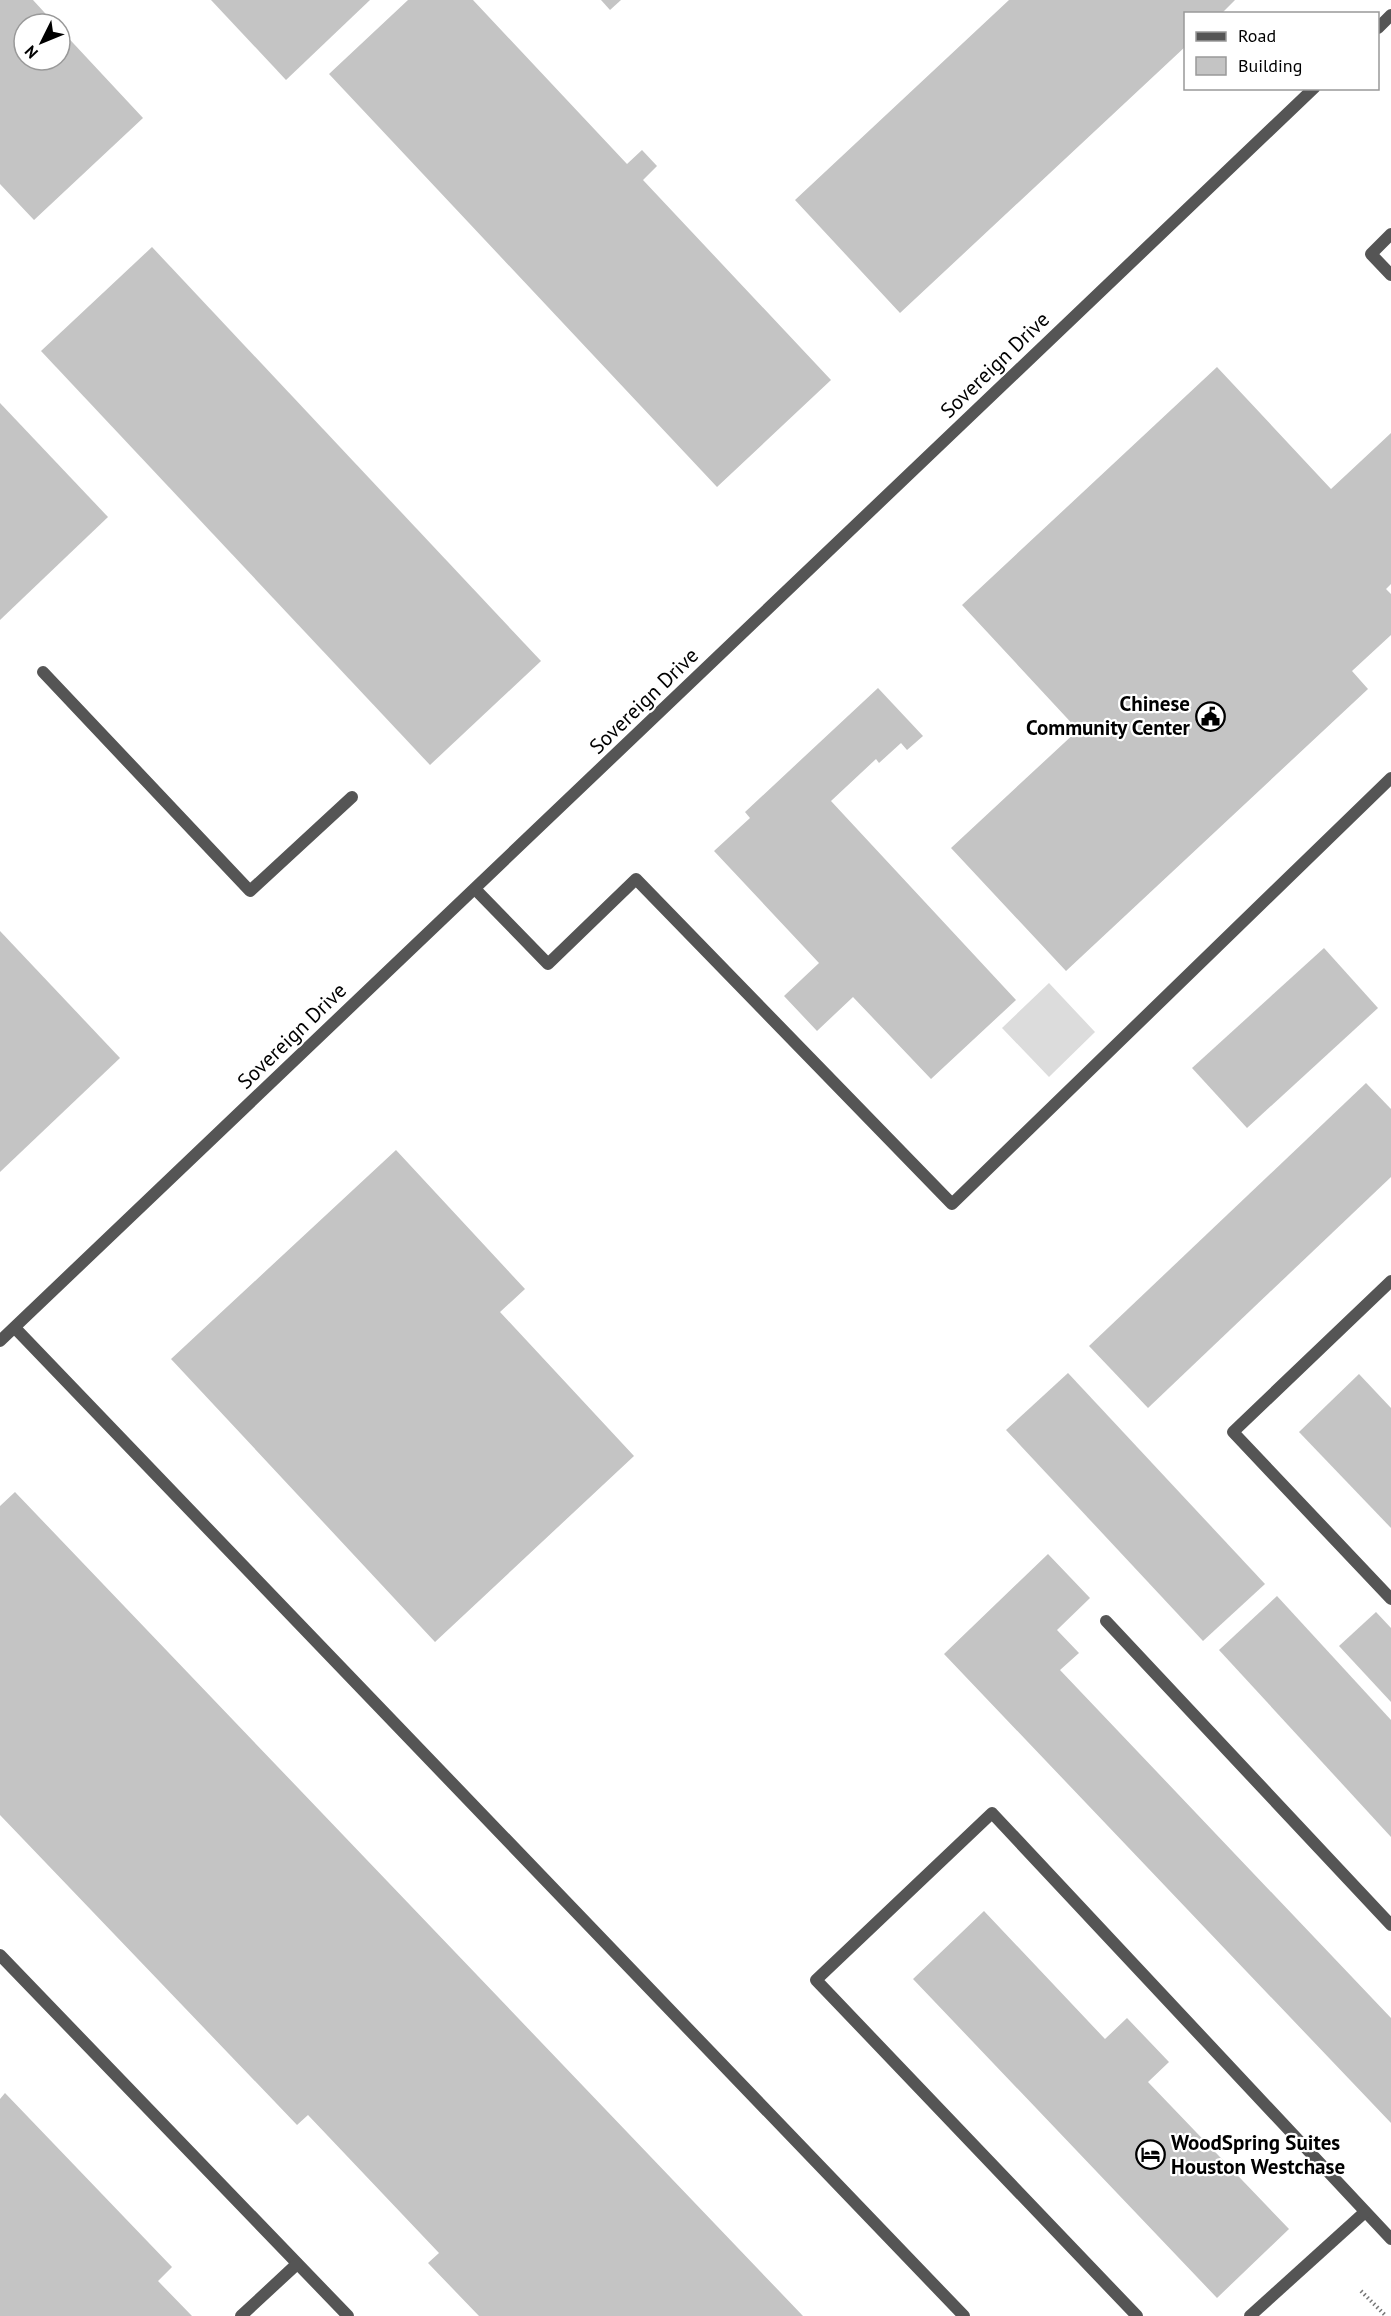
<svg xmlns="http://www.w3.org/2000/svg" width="1391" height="2316" font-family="'PT Sans',sans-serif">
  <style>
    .green { fill: #dcdcdc }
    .building { fill: #c4c4c4 }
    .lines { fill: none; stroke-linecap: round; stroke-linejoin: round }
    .path { stroke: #777; stroke-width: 4; stroke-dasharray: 1.5 3; stroke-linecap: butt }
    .lane { stroke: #555; stroke-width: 12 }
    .street { stroke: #555; stroke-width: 12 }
    .labels { text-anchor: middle; stroke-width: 4.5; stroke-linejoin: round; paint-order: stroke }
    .street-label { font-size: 21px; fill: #000; stroke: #fff }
    .poi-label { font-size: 21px; font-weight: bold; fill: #000; stroke: #fff; text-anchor: end }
  </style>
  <rect width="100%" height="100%" fill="#fff"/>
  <path class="green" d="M1049 983 1095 1032 1049 1077 1002 1028Z"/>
  <g class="building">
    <path d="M0 0H33L55 24H24V60H60V29L143 118 34 220 0 184Z"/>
    <path d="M211 0H370L286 80Z"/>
    <path d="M408 0H473L627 164 642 150 657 166 643 180 831 380 717 487 329 74Z"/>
    <path d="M601 0H621L610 10Z"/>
    <path d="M1009 0H1235L1221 14H1186V46L900 313 795 200Z"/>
    <path d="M152 247 541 661 430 765 41 351Z"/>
    <path d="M1217 367 1331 489 1391 433V584L1386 589 1391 594V635L1352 671 1368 689 1066 971 951 848 1078 730 962 605Z"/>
    <path d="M0 403 108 517 0 620Z"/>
    <path d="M878 688 923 736 907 750 901 743 879 763 876 759 831 801 1016 1000 931 1079 853 997 817 1031 784 996 819 963 714 851 750 818 745 812Z"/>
    <path d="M0 931 120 1058 0 1172Z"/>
    <path d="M1324 948 1378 1008 1247 1128 1192 1068Z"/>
    <path d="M1366 1083 1391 1109V1177L1148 1408 1089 1346Z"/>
    <path d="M396 1150 525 1289 500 1312 634 1456 435 1642 171 1359Z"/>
    <path d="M1068 1373 1265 1584 1203 1641 1006 1430Z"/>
    <path d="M1359 1374 1391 1408V1528L1299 1432Z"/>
    <path d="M15 1492 803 2316H479L428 2263 439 2253 308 2115 297 2125 0 1815V1506Z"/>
    <path d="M1048 1554 1090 1598 1057 1630 1079 1653 1060 1670 1391 2018V2123L944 1654Z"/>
    <path d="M1277 1596 1391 1720V1837L1219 1650Z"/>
    <path d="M1376 1612 1391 1628V1702L1339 1646Z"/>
    <path d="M984 1911 1105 2039 1127 2018 1169 2062 1148 2082 1289 2229 1217 2298 913 1979Z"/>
    <path d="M5 2093 172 2267 158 2281 192 2316H0V2099Z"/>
  </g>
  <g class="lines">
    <path class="path" d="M1361 2291 1386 2316"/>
    <g class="lane">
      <path d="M1391 234 1371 254 1391 275"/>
      <path d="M43 672 250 891 352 797"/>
      <path d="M475 889 548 964 636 879 952 1204 1391 778"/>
      <path d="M1391 1281 1233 1432 1391 1599"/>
      <path d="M15 1328 964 2316"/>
      <path d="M1106 1621 1391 1925"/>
      <path d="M0 1955 348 2316"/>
      <path d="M241 2316 297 2264"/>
      <path d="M1137 2316 816 1980 992 1813 1391 2239"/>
      <path d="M1250 2316 1365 2212"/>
    </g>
    <g class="street">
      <path d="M1378 28 1391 15"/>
      <path d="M0 1341 1314 88"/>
    </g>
  </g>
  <defs>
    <symbol id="civic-ring" viewBox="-11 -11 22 22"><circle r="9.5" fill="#fff" stroke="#000" stroke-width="1.5"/><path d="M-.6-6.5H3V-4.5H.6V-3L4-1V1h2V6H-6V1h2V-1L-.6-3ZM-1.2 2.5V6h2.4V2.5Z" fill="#000"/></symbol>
    <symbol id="hotel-ring" viewBox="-11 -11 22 22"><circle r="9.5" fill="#fff" stroke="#000" stroke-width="1.5"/><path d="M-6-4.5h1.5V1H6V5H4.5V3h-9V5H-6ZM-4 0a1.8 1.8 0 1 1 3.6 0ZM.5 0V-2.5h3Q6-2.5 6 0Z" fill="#000"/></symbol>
  </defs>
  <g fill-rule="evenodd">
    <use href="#civic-ring" x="1194" y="700" width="33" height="33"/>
    <use href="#hotel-ring" x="1134" y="2138" width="33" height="33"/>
  </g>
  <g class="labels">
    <g class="street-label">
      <text transform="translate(995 365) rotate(-44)" y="7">Sovereign Drive</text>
      <text transform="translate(644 701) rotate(-44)" y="7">Sovereign Drive</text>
      <text transform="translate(292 1036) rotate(-44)" y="7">Sovereign Drive</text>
    </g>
    <g class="poi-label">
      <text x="1190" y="711">Chinese<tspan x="1190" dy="24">Community Center</tspan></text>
      <text x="1171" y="2150" text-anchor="start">WoodSpring Suites<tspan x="1171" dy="24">Houston Westchase</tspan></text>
    </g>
  </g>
  <rect x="1184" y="12" width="195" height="78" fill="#ffffff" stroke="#999999" stroke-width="1.5"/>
  <rect x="1196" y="32" width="30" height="9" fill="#555555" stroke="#999999" stroke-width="1.5"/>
  <text x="1238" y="42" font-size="18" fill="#000000">Road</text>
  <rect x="1196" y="57" width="30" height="18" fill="#c4c4c4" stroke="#999999" stroke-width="1.5"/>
  <text x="1238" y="72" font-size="18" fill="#000000">Building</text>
  <g transform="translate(42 42) rotate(227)"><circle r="28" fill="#ffffff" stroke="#999999" stroke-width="1.5"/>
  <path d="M0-4.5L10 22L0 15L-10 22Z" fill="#000000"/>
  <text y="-9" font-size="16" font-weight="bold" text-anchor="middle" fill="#000000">N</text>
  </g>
</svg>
